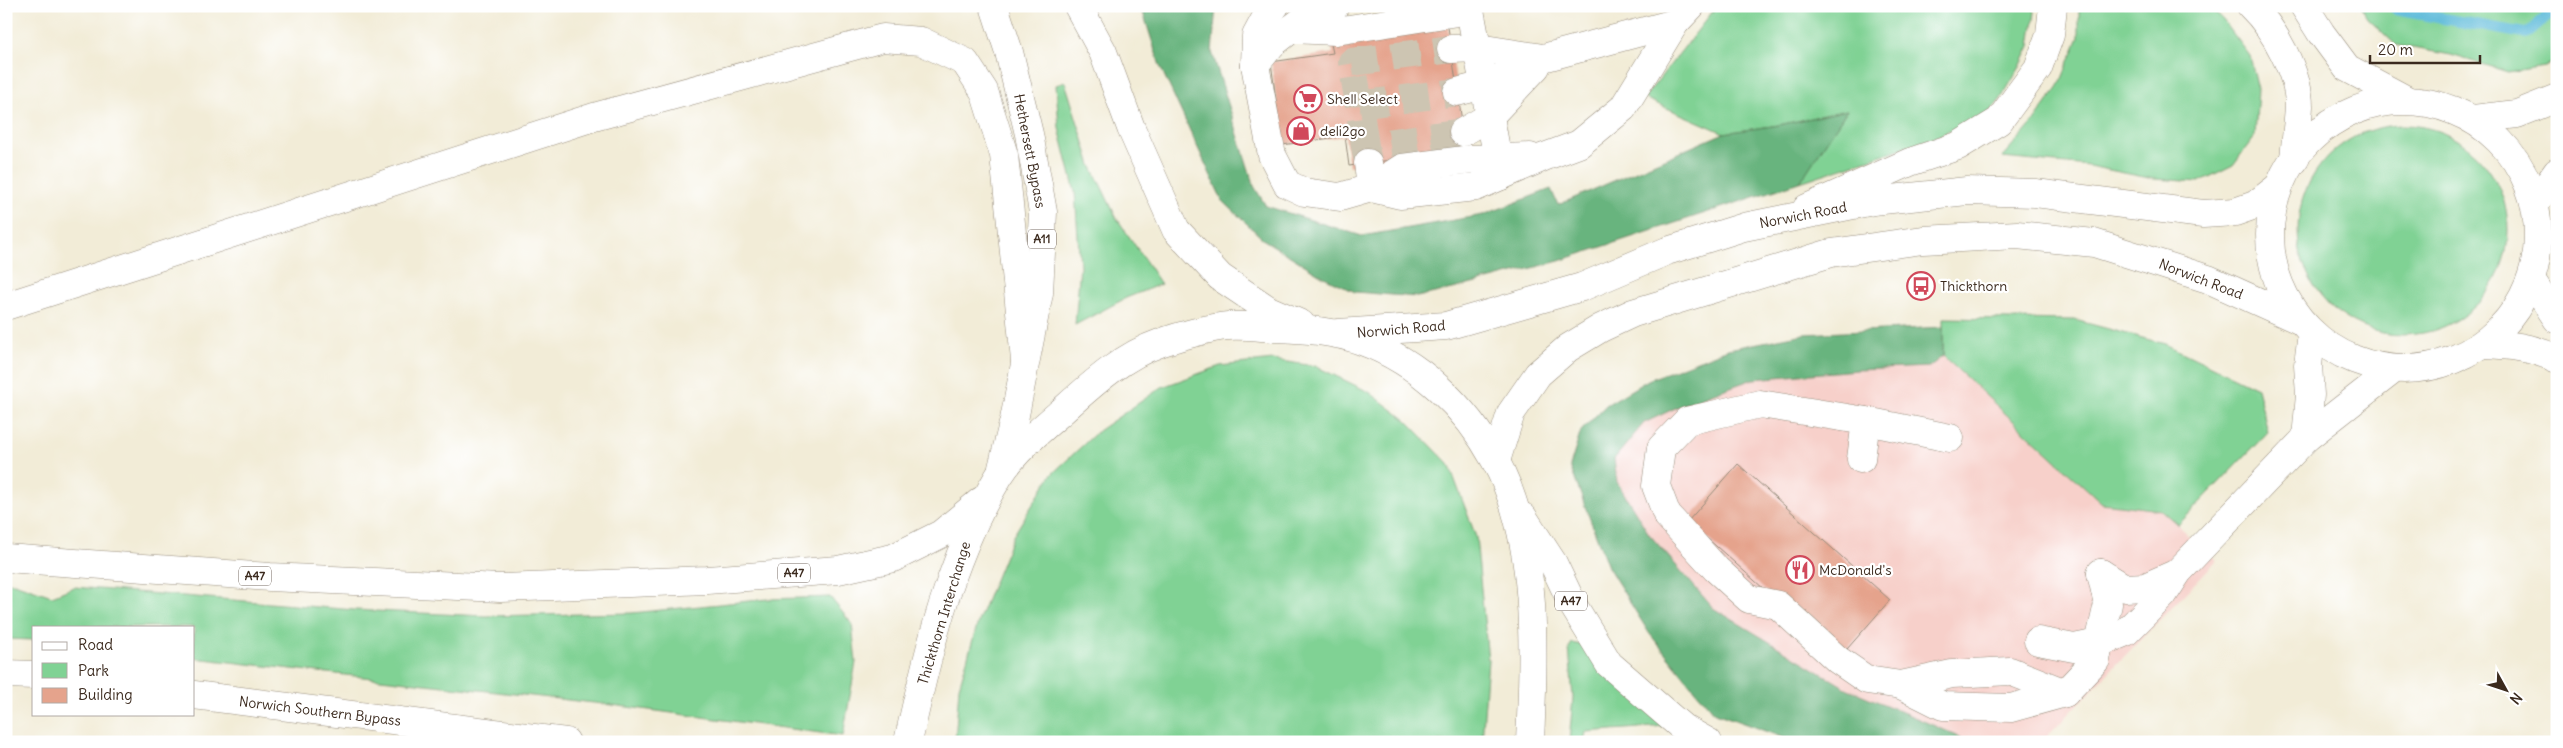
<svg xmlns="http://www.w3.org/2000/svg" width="2563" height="748" font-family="Delius,sans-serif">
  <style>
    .built { fill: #f7d0ca }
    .green { fill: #80d294; stroke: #5e7e59 }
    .forest { fill: #68b47e; stroke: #526f4e }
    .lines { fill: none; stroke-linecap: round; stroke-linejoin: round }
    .stream { stroke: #5bbad9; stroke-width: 11 }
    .building { fill: #e5a38c }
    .minor-tunnel { stroke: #cdc5b2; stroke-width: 28; stroke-dasharray: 28 14; stroke-linecap: butt }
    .minor-casing { stroke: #968b7a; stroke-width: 29 }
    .major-casing { stroke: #968b7a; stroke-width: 29 }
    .highway-casing { stroke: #968b7a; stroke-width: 29 }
    .minor { stroke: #fff; stroke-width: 28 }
    .major { stroke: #fff; stroke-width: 28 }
    .highway { stroke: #fff; stroke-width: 28 }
    .labels { text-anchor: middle; stroke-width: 4.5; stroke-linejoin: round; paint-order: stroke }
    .shield { fill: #fff; stroke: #766a62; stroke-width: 1 }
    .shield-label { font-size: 12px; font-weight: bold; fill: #3b2a1e }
    .poi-label { font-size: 14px; fill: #3b2a1e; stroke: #fff; text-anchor: start }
    .street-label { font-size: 14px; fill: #3b2a1e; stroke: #fff }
  </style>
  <rect width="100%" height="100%" fill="#fff"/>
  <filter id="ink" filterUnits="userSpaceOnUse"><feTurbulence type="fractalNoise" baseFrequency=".02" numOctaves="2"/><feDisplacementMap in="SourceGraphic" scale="10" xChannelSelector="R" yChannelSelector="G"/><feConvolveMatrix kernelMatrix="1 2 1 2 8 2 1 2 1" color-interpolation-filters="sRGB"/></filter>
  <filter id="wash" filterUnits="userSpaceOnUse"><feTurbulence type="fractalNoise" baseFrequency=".0096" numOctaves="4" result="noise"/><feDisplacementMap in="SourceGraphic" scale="20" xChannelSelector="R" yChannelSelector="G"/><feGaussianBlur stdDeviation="1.12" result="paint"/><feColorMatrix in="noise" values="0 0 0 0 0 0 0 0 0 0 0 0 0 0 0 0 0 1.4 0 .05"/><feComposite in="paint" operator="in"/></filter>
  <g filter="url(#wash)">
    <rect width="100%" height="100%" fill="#f2ecd7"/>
    <path class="built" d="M1943 356 2102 503 2161 510 2217 560 2042 742H1965L1956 735 1846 688 1750 632 1713 608 1649 534 1617 482 1614 459 1644 423 1686 403 1753 379 1857 370 1929 367Z"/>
    <g class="green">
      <path d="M1717 6H2033L2035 12 2030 46 2020 67 2000 100 1986 116 1933 138 1800 182 1847 110 1779 125 1724 133 1644 98Z"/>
      <path d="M2079 6H2208L2223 20 2250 56 2258 90 2255 136 2233 165 2199 182 2154 179 2089 166 2002 158 2032 124 2059 86 2079 37Z"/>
      <path d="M2360 6H2557V61L2544 66 2508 72 2451 55 2396 45 2367 18Z"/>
      <path d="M1065 82 1091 165 1116 217 1161 284 1126 298 1075 325 1080 266 1075 192 1059 128 1056 85Z"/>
      <circle cx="2403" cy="230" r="105"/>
      <path d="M1943 318 2075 320 2165 344 2257 388 2268 432 2178 525 2161 510 2102 503 1943 356Z"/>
      <path d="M1273 360 1315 366 1369 392 1406 420 1449 464 1476 537 1488 660 1482 742H955L959 687 979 619 1013 536 1051 475 1098 431 1162 387 1220 366Z"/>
      <path d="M6 583H14L52 596 74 587 355 610 486 616 632 613 768 599 830 597 852 624 856 662 843 736 612 705 194 658V627H34V640L6 639Z"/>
      <path d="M1572 643 1582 645 1666 726 1586 732 1584 742H1569L1573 698 1569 648Z"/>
    </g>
    <g class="forest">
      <path d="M1141 6H1216L1212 52 1254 186 1266 206 1362 236 1483 215 1551 189 1558 205 1724 133 1779 125 1847 110 1800 182 1559 261 1457 288 1417 297 1355 292 1324 277 1264 240 1222 200 1160 66Z"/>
      <path d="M1943 327V356L1929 367 1857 370 1753 379 1686 403 1644 423 1614 459 1617 482 1649 534 1713 608 1846 688 1956 735 1965 742H1795L1713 712 1649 633 1608 567 1570 466 1581 431 1606 405 1648 380 1728 349 1804 334Z"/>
    </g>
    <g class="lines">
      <path class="stream" d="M2393 6 2397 10 2527 34 2557 8"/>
    </g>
    <g id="blocks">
      <g class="building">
        <path d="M1448 27 1466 149 1349 166 1345 136 1282 145 1271 62 1333 53 1331 44Z"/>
        <path d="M1738 464 1890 600 1840 657 1688 521Z"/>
      </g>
    </g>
  </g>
  <g filter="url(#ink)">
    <use href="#blocks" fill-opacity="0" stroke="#968b7a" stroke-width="1"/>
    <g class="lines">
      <g class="minor-tunnel">
        <path d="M1359 105 1352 62 1451 49"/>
        <path d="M1365 146 1359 105 1457 92"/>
        <path d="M1368 163 1365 146 1463 132"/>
      </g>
      <defs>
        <g id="minor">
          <path d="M1275 6 1269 12 1256 36 1255 65 1272 155 1287 184 1304 192 1340 197 1371 188 1400 195 1476 187 1544 157 1579 144 1623 108 1675 23 1691 6"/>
          <path d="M1467 6 1470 10 1501 176"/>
          <path d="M2251 6C2274 28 2299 74 2299 106 2298 124 2295 143 2294 161"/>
          <path d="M2304 6 2321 33 2347 68 2405 99"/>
          <path d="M1291 29 1336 31 1470 10"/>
          <path d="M1451 49 1478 48 1543 58"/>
          <path d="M1255 65 1272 44 1312 13 1335 6"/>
          <path d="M1457 92 1484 85 1543 58 1675 23"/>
          <path d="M1463 132 1489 117 1536 67"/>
          <path d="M1368 163 1371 188 1402 168 1472 159 1530 157"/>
          <path d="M1807 208 1910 162 1958 146 1999 121 2038 68 2050 35 2053 6"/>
          <path d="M2532 281 2557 319"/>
          <path d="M2483 344C2510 345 2532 347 2557 359"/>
          <path d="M1866 421 1760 404 1687 421 1661 448 1656 486 1667 515 1716 569 1749 599 1778 605 1838 660 1867 680 1901 685 1943 706 2011 708 2065 693 2096 660 2099 643 2126 632 2163 595 2178 572 2306 438 2393 370"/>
          <path d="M2306 438 2310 395 2308 365 2312 333"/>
          <path d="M1861 459 1866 421 1950 438"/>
          <path d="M2101 573 2125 588 2145 587 2177 573"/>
          <path d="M2038 641 2074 648 2099 643 2108 604 2101 573"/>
          <path d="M1901 685 1952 674 2010 671 2065 693"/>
        </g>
        <g id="major">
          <circle cx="2404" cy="235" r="134"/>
          <path d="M2473 119 2517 114 2557 98"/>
          <path d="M2535 203 2557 172"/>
          <path d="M1338 333 1446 326 1582 287 1667 251 1744 227 1873 201 1967 191 2035 193 2203 214 2235 212 2255 205 2278 187"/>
          <path d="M1496 461 1511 413 1538 374 1568 348 1601 328 1633 313 1831 253 1923 240 2017 235 2094 243 2208 279 2299 320"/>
        </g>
        <g id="highway">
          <path d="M994 6 1009 52 1029 134 1043 212 1039 293 1014 420 1002 468"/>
          <path d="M1078 6 1103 52 1131 128 1176 230 1220 277 1269 310 1301 324"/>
          <path d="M6 306 594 117 883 38 921 41 965 62 984 91 1004 155 1025 360"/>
          <path d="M1523 517 1553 563 1573 605 1609 664 1683 728 1708 742"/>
          <path d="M6 558 270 577 500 588 707 580 838 570 893 558 941 534 981 501"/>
          <path d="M6 674 34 675"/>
          <path d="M194 695 566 742"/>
          <path d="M908 742C928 651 950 557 999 476 1014 452 1039 431 1060 413 1090 386 1122 356 1160 343 1176 337 1212 327 1228 326 1244 325 1260 327 1275 328 1305 329 1334 331 1362 341 1419 362 1466 407 1495 460 1539 540 1534 652 1530 742"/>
        </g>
      </defs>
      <use href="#minor" class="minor-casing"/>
      <use href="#major" class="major-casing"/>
      <use href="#highway" class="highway-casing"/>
      <use href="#minor" class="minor"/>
      <use href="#major" class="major"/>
      <use href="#highway" class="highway"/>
    </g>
  </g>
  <defs>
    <symbol id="supermarket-ring" viewBox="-11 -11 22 22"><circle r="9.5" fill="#fff" stroke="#d1495b" stroke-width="1.5"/><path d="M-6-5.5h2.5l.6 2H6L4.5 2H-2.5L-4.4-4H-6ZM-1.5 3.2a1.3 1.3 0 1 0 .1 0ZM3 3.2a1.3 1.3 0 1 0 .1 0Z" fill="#d1495b"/></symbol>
    <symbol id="shop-ring" viewBox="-11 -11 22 22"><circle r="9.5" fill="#fff" stroke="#d1495b" stroke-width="1.5"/><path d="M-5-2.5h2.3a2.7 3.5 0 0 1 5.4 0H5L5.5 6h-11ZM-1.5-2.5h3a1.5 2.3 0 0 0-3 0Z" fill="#d1495b"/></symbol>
    <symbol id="bus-ring" viewBox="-11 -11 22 22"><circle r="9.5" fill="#fff" stroke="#d1495b" stroke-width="1.5"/><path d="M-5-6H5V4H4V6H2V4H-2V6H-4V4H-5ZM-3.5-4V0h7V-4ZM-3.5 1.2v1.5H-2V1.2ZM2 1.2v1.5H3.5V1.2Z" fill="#d1495b"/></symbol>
    <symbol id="restaurant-ring" viewBox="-11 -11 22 22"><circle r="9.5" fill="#fff" stroke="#d1495b" stroke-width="1.5"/><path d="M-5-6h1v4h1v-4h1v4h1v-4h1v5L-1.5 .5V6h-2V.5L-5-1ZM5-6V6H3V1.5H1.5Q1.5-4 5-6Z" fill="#d1495b"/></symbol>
  </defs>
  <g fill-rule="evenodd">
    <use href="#supermarket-ring" x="1292" y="83" width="32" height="32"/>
    <use href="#shop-ring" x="1285" y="115" width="32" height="32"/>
    <use href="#bus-ring" x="1905" y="270" width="32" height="32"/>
    <use href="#restaurant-ring" x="1784" y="554" width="32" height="32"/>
  </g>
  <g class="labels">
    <g class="shield">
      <rect x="1028" y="229.5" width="28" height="19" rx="4"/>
      <rect x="778" y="563.5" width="32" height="19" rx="4"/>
      <rect x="239" y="566.5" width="32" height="19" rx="4"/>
      <rect x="1555" y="591.5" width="32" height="19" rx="4"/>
    </g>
    <g class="shield-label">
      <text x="1042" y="243">A11</text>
      <text x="794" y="577">A47</text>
      <text x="255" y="580">A47</text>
      <text x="1571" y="605">A47</text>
    </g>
    <g class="poi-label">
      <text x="1327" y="104">Shell Select</text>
      <text x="1320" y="136">deli2go</text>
      <text x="1940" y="291">Thickthorn</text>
      <text x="1819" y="575">McDonald's</text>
    </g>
    <g class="street-label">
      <text transform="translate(1030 151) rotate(79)" y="5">Hethersett Bypass</text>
      <text transform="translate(1803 215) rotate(-11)" y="5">Norwich Road</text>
      <text transform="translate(2201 279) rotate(21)" y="5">Norwich Road</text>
      <text transform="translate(1401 329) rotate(-5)" y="5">Norwich Road</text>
      <text transform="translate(944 613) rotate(-73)" y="5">Thickthorn Interchange</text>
      <text transform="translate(320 711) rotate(7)" y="5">Norwich Southern Bypass</text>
    </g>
  </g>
  <rect width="2563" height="748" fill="none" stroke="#fff" stroke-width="25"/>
  <rect x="32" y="626" width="162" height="90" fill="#ffffff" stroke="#b1aaa5"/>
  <rect x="42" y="642" width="25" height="8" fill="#ffffff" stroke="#b1aaa5"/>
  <text x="78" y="650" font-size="15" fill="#3b2a1e">Road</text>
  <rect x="42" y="663" width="25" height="15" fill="#80d294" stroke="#b1aaa5"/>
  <text x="78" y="676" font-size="15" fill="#3b2a1e">Park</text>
  <rect x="42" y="688" width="25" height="15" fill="#e5a38c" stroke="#b1aaa5"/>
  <text x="78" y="700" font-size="15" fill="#3b2a1e">Building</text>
  <g transform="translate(2506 690) rotate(130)" stroke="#ffffff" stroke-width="4" paint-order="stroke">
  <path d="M0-4L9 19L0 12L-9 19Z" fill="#3b2a1e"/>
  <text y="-8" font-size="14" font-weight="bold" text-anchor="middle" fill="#3b2a1e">N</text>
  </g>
  <path d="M2370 55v8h110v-8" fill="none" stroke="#3b2a1e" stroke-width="2.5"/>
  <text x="2378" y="55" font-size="15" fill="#3b2a1e" stroke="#ffffff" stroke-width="4" paint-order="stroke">20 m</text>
</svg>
